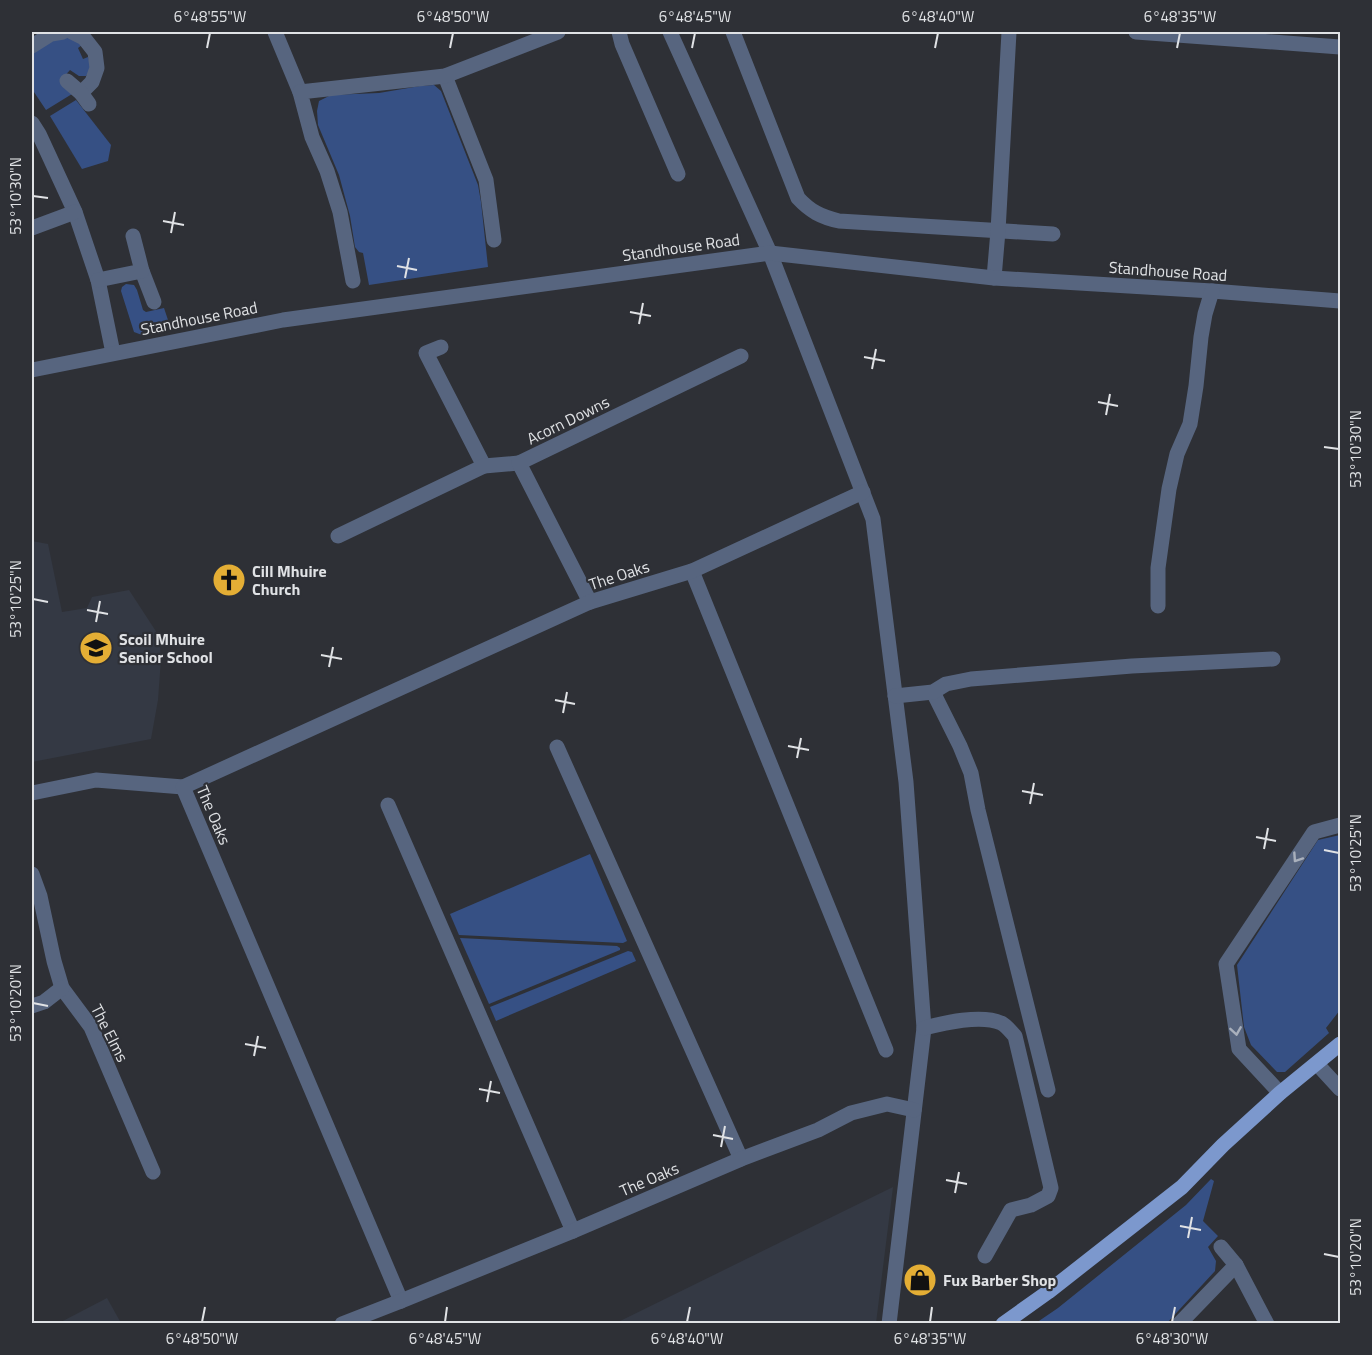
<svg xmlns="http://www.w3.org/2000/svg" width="1372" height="1355" font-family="'Titillium Web',sans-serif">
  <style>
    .built { fill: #343944 }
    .green { fill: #365084 }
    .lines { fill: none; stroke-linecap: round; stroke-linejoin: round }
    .minor { stroke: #57657f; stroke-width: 15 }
    .major { stroke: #7c98cd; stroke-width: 15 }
    .oneway { stroke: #a9b0bc }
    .ticks { fill: none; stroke: #e0e2e5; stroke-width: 2 }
    .labels { text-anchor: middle; stroke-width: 4.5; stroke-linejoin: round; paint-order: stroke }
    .street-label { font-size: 16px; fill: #e0e2e5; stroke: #2e3036 }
    .poi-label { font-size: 16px; font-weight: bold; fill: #e0e2e5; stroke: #2e3036; text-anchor: start }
    .neatline { fill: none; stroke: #e0e2e5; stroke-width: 2 }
    .ticks-label { font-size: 15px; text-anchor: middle; fill: #e0e2e5 }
  </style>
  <rect width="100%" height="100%" fill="#2e3036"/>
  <g class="built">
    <path d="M32 541 48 544 62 612 87 608 92 597 129 590 159 636 161 659 158 700 151 739 32 762Z"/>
    <path d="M893 1187 876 1323H616Z"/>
    <path d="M107 1298 121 1323H59Z"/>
  </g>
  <g class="green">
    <path d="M71 37 82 45 78 48 83 59 88 57 90 63V71L86 76H79L70 70 61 80 72 94 46 110 32 89V52L58 38Z"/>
    <path d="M434 85 441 91 478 185 481 202 488 267 369 285 363 253 359 252 355 247 350 216 339 175 318 125 317 111 319 101 331 95 379 93 420 86Z"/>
    <path d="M76 100 111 145 108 161 82 169 50 116Z"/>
    <path d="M126 284 134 285 137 290 143 310 146 312 164 308 168 320 178 327 142 335 134 332 121 291 122 287Z"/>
    <path d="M1340 835V1010L1326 1028 1329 1033 1285 1072H1277L1251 1045 1244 1027 1237 965 1318 840Z"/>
    <path d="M590 854 627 941 623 943 459 935 450 914Z"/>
    <path d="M460 938 617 946 620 948V950L489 1004Z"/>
    <path d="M628 951 632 952 636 961 496 1021 490 1007Z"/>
    <path d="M1211 1179 1214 1181 1203 1221 1218 1236 1208 1247 1216 1261 1215 1271 1167 1323H1036L1058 1308 1186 1205Z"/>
  </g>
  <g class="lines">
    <g class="minor">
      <path d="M72 32 84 38 95 52 97 68 92 82 81 93"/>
      <path d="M275 32 300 92"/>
      <path d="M619 32 622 44 678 174"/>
      <path d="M670 32 770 253 873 519 906 782 924 1028 889 1324"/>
      <path d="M733 32 798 198C810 211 821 217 839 221L1053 234"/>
      <path d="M1136 32 1340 47"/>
      <path d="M32 46 51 34 63 32"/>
      <path d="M445 76 486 180 494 240"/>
      <path d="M67 81 81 93 89 104"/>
      <path d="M32 123 39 134 75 212 98 280 113 353"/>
      <path d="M32 228 75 212"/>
      <path d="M142 271 154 302"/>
      <path d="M994 278 998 231 1009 32"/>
      <path d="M98 280 142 271 133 236"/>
      <path d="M353 281 340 212 327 171 312 137 300 92 445 76 558 32"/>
      <path d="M441 347 426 353 484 466"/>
      <path d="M32 370 283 320 770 253 994 278 1212 291 1340 301"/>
      <path d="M338 536 484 466 519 463"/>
      <path d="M692 571 886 1050"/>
      <path d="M590 602 519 463 741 356"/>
      <path d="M1158 606V568L1169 489 1177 454 1190 424 1196 386 1201 337 1205 314 1212 291"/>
      <path d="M933 692 960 746 971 773 978 810 1048 1090"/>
      <path d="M895 696 933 692 946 684 971 679 1132 666 1273 659"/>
      <path d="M557 747 741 1159"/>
      <path d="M32 793 96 780 183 787"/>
      <path d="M388 805 573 1231"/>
      <path d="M32 874 40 896 54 961 62 988 91 1027 153 1172"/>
      <path d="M32 1006 44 1002 62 988"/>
      <path d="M924 1028C944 1023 981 1014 1001 1023 1006 1025 1011 1032 1015 1036L1051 1188 1048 1196 1031 1205 1011 1210 985 1256"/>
      <path d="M1317 1064 1340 1089"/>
      <path d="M1280 1093 1239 1049 1226 964 1314 832 1340 825"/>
      <path d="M1221 1247 1236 1265 1267 1324"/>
      <path d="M401 1301 183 787 590 602 692 571 863 492"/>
      <path d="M342 1324 401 1301 573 1231 741 1159 818 1130 851 1113 887 1104 914 1110"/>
      <path d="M1179 1324 1236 1265"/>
    </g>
    <path class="major" d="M1003 1324 1048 1292 1182 1187 1223 1145 1280 1093 1340 1044"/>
  </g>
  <defs><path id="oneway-chevron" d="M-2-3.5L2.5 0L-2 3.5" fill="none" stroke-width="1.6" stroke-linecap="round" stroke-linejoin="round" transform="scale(1.5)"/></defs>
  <g class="oneway">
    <use href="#oneway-chevron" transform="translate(1297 858) rotate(124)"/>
    <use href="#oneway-chevron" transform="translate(1236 1031) rotate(81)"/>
  </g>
  <path class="ticks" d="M207 48 210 33M450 48 453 33M692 48 695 33M935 48 938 33M1177 48 1180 33M33 196 48 198M163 221 184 225M171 233 175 212M397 266 417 270M405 278 409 258M630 312 651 316M639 324 643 303M864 357 885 361M872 369 876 349M1098 402 1118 406M1106 415 1110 394M1324 447 1339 449M33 599 48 602M87 610 108 614M96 622 100 601M321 655 342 659M329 667 333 647M555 700 575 704M563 713 567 692M788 746 809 750M797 758 801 738M1022 791 1043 795M1030 804 1034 783M1256 837 1276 841M1264 849 1268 828M1324 850 1339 853M33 1003 48 1006M245 1044 266 1048M254 1056 258 1036M479 1089 500 1093M487 1102 491 1081M713 1135 733 1139M721 1147 725 1126M946 1180 967 1184M955 1193 959 1172M1180 1226 1201 1230M1188 1238 1192 1217M1324 1254 1339 1257M202 1322 205 1307M445 1322 447 1307M687 1322 690 1307M930 1322 932 1307M1172 1322 1175 1307"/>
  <defs>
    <symbol id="church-disc" viewBox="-11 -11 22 22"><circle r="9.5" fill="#e4ae35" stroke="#2e3036"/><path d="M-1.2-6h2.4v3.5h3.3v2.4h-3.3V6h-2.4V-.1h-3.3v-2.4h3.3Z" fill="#111"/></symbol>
    <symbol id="school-disc" viewBox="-11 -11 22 22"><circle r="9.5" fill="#e4ae35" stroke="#2e3036"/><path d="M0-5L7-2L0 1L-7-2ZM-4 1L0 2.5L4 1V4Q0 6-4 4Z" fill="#111"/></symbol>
    <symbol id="shop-disc" viewBox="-11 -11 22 22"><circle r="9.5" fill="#e4ae35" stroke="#2e3036"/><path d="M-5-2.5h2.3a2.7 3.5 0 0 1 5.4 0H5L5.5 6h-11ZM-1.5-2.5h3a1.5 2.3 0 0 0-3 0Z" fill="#111"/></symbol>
  </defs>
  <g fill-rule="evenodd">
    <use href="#church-disc" x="210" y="561" width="38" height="38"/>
    <use href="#school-disc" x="77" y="629" width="38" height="38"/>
    <use href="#shop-disc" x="901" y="1261" width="38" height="38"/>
  </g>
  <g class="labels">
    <g class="street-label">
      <text transform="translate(681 247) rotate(-8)" y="6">Standhouse Road</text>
      <text transform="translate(1168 271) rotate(4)" y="6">Standhouse Road</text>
      <text transform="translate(199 318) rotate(-11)" y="6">Standhouse Road</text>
      <text transform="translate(568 420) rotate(-26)" y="6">Acorn Downs</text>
      <text transform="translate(619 575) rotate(-18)" y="6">The Oaks</text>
      <text transform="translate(214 815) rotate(67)" y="6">The Oaks</text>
      <text transform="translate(110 1033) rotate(63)" y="6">The Elms</text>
      <text transform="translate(649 1179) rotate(-23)" y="6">The Oaks</text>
    </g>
    <g class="poi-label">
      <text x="252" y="577">Cill Mhuire<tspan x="252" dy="18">Church</tspan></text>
      <text x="119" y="645">Scoil Mhuire<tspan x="119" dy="18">Senior School</tspan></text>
      <text x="943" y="1286">Fux Barber Shop</text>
    </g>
  </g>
  <rect width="1372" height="1355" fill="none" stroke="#2e3036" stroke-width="66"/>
  <rect x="33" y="33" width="1306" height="1289" class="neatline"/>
  <g class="ticks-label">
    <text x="210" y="22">6°48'55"W</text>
    <text x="453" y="22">6°48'50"W</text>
    <text x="695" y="22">6°48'45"W</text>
    <text x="938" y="22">6°48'40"W</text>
    <text x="1180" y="22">6°48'35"W</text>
    <text transform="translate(16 196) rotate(-90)" y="5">53°10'30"N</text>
    <text transform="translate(1356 449) rotate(-90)" y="5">53°10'30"N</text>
    <text transform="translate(16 599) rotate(-90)" y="5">53°10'25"N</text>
    <text transform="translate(1356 853) rotate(-90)" y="5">53°10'25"N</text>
    <text transform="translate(16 1003) rotate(-90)" y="5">53°10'20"N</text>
    <text transform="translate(1356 1257) rotate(-90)" y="5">53°10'20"N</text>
    <text x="202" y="1344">6°48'50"W</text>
    <text x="445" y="1344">6°48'45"W</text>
    <text x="687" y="1344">6°48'40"W</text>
    <text x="930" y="1344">6°48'35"W</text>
    <text x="1172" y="1344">6°48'30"W</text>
  </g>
</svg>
